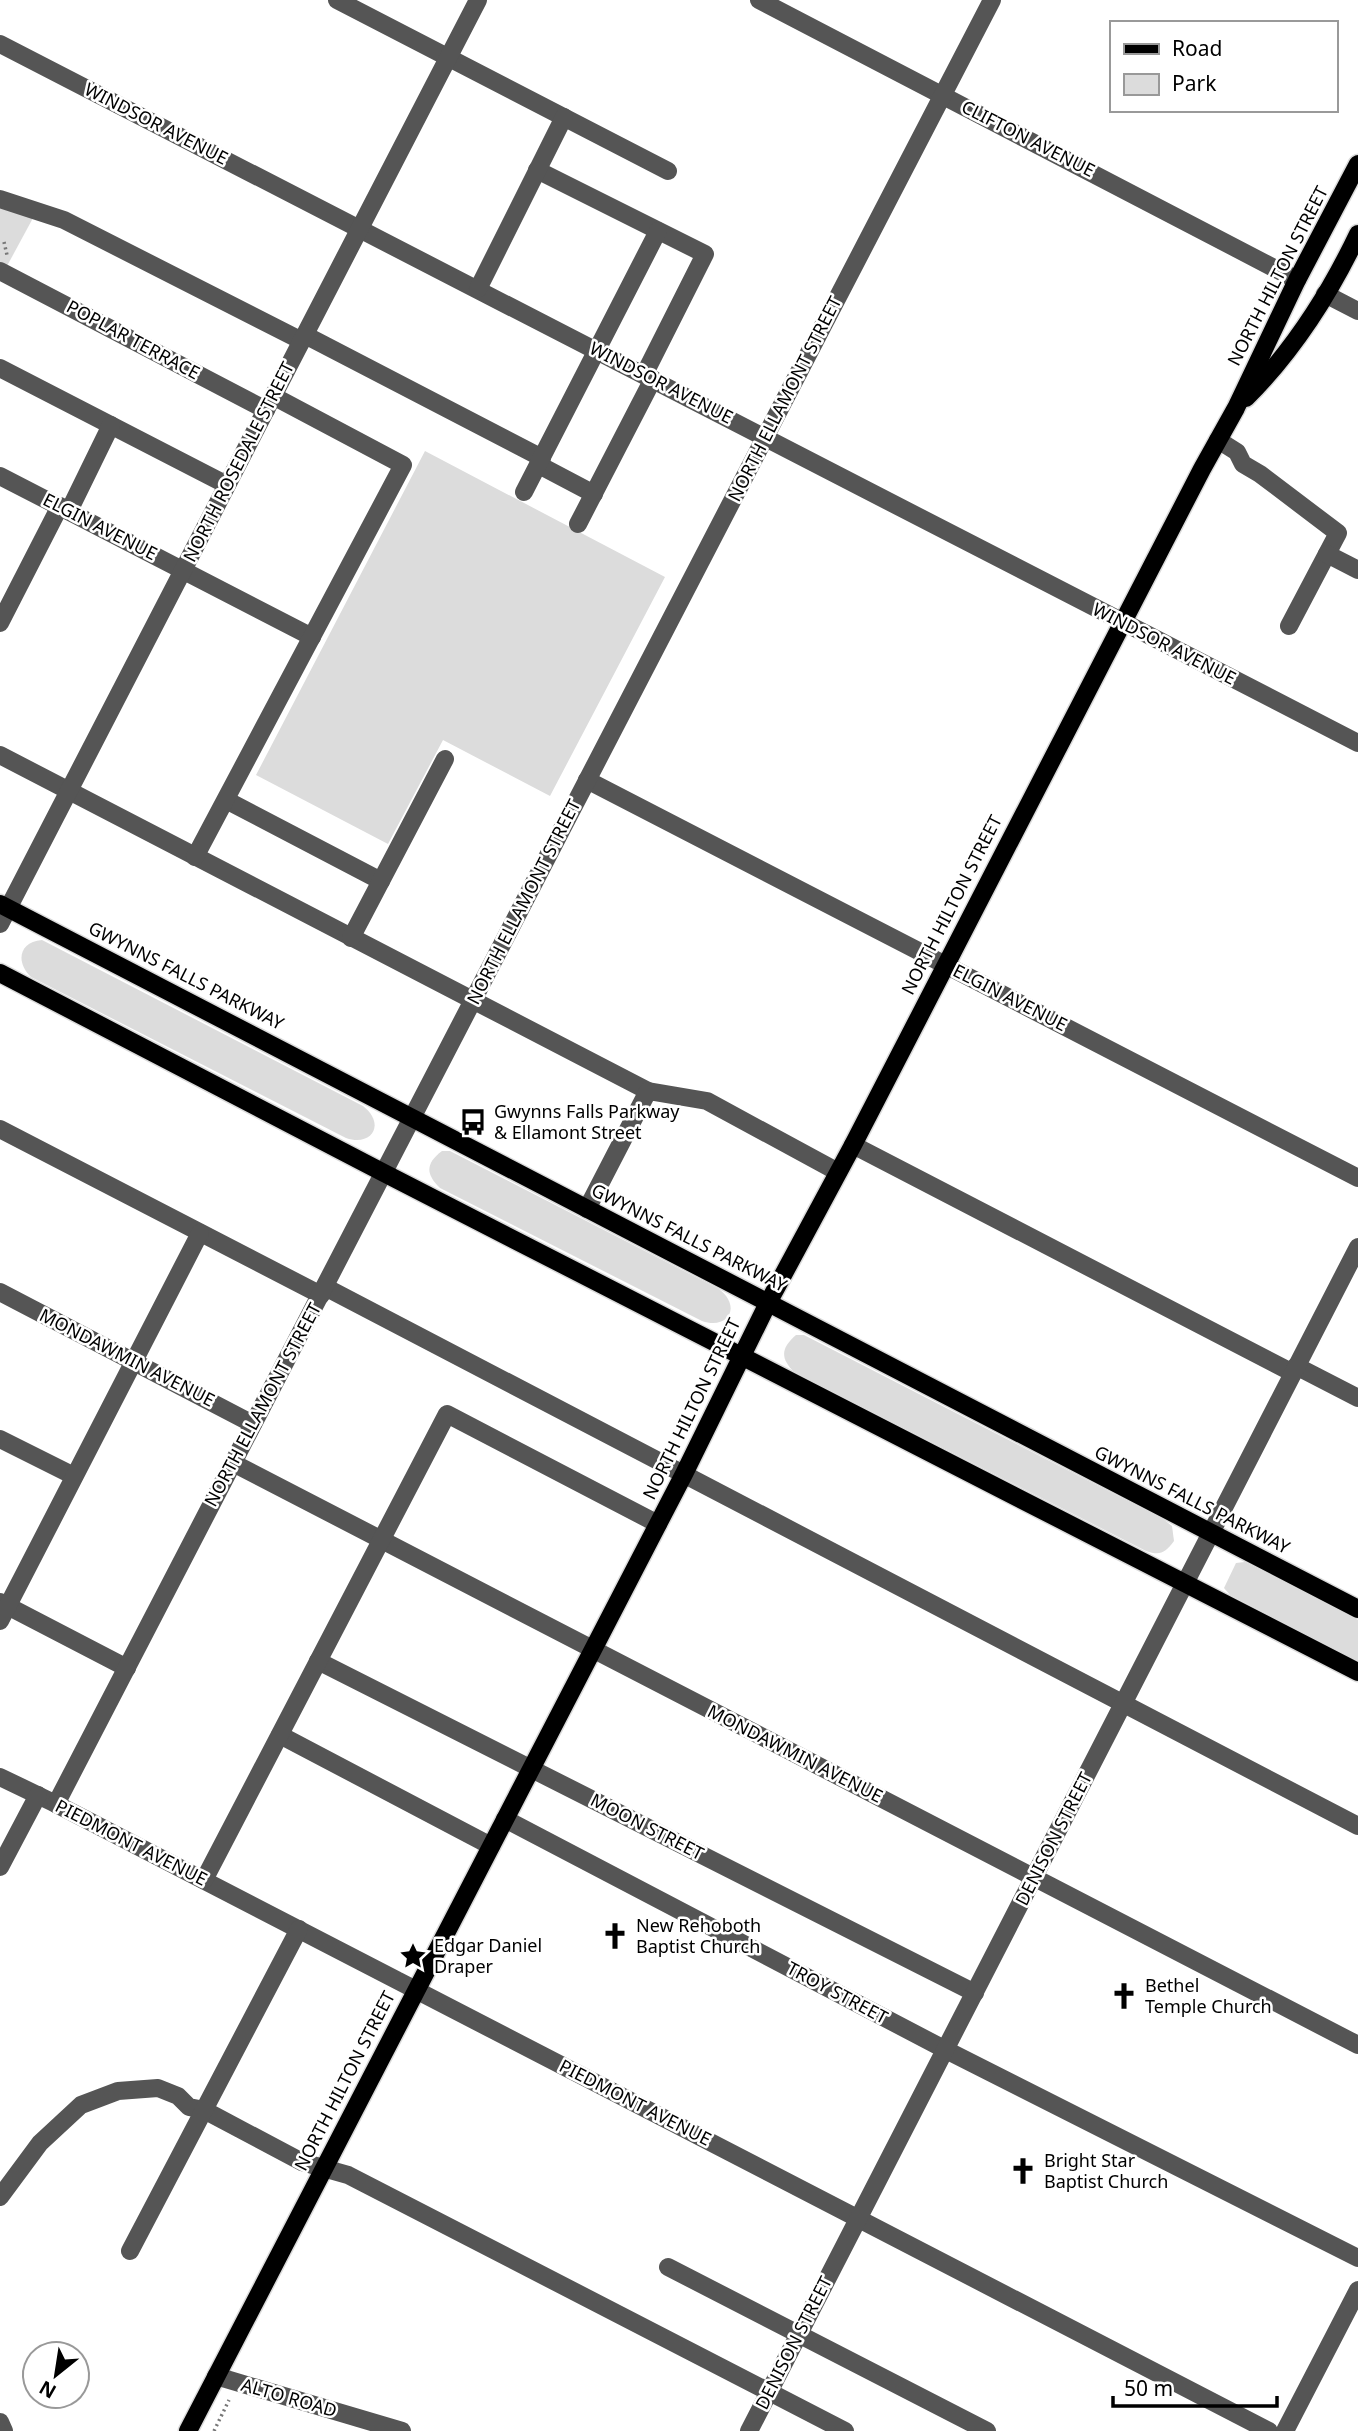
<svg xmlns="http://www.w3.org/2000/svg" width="1358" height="2431" font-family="'Noto Sans',sans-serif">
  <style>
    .green { fill: #dcdcdc }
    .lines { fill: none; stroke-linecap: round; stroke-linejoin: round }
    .major-casing { stroke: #dbdbdb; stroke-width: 21 }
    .path { stroke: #777; stroke-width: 3.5; stroke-dasharray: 2 3.5; stroke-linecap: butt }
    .minor { stroke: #555; stroke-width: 18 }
    .major { stroke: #000; stroke-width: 18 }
    .labels { text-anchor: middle; stroke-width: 5; stroke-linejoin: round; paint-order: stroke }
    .street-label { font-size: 18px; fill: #000; stroke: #fff }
    .poi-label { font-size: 18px; fill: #000; stroke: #fff; text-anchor: start }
  </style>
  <rect width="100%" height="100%" fill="#fff"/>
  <g class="green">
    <path d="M0 206 33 218 7 266 0 262Z"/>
    <path d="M425 451 665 577 550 796 443 740 388 844 256 775Z"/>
    <path d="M42 940 363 1106C386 1124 372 1147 346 1138L31 977C16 963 18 942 42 940Z"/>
    <path d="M442 1151H450L719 1289C742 1307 728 1330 702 1321L440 1188C425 1174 426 1163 442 1151Z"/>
    <path d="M796 1335H804L1163 1519 1172 1526 1174 1541C1165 1553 1160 1556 1146 1551L794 1372C780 1358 781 1348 796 1335Z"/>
    <path d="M1245 1562 1358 1620V1661L1230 1595 1224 1588 1236 1563Z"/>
  </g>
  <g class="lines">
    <defs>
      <g id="major">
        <path d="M1246 398C1292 352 1330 293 1358 234"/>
        <path d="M0 904 1358 1609"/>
        <path d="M0 973 384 1173 1358 1672"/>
        <path d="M188 2431 684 1474 768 1303 853 1145 1202 469 1236 408 1297 280 1358 164"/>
      </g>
    </defs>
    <use href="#major" class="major-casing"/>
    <g class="path">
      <path d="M4 242 7 255"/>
      <path d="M214 2431 229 2400"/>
    </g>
    <g class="minor">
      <path d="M337 0 668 171"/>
      <path d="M759 0 1297 280"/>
      <path d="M0 44 1358 743"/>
      <path d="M537 170 705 254 644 375"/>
      <path d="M0 199 64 220 302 341"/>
      <path d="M0 271 266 410"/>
      <path d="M478 289 564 117"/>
      <path d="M1325 294 1358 311"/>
      <path d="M305 335 542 458"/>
      <path d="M0 368 227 485"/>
      <path d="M1218 440 1237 452 1243 464 1260 474 1338 533 1289 626"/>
      <path d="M539 465 594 494"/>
      <path d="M0 476 312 637"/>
      <path d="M524 492 658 231"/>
      <path d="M69 511 111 425"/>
      <path d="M578 524 653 379"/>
      <path d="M1327 554 1358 570"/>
      <path d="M0 623 60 506"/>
      <path d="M0 755 648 1091"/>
      <path d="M587 780 1358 1178"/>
      <path d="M226 800 381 881"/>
      <path d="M195 857 403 465 273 396"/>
      <path d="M0 924 478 0"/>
      <path d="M351 938 445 759"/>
      <path d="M0 1129 321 1295"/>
      <path d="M853 1145 1293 1373"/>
      <path d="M587 1209 648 1091 707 1101 838 1172"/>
      <path d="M325 1287 1358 1826"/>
      <path d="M0 1292 253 1424"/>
      <path d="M1296 1366 1358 1398"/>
      <path d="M0 1439 74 1476"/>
      <path d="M233 1463 1358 2045"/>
      <path d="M0 1602 127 1668"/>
      <path d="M0 1621 200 1233"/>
      <path d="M318 1661 975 1993"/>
      <path d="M280 1735 491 1846"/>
      <path d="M0 1777 56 1804 1269 2431"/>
      <path d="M56 1804 992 0"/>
      <path d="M505 1819 946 2050 1358 2258"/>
      <path d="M0 1867 38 1795"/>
      <path d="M204 1880 447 1414 658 1524"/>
      <path d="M0 2197 40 2143 81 2105 118 2091 158 2088 178 2096 189 2107 204 2110 302 2162 348 2175 845 2431"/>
      <path d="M130 2251 299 1929"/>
      <path d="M668 2267 987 2431"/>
      <path d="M216 2376 402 2431"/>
      <path d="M0 2422 4 2431"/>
      <path d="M749 2431 1358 1247"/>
      <path d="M1285 2431 1358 2290"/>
    </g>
    <use href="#major" class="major"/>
  </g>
  <defs>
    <symbol id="bus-bare" viewBox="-9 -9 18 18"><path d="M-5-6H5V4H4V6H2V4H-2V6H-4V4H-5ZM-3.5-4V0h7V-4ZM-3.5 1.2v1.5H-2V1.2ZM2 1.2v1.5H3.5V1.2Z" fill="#000" stroke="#fff" stroke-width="2.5" paint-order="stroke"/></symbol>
    <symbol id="church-bare" viewBox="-9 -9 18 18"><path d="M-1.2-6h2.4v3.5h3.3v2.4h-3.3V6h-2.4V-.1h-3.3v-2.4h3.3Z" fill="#000" stroke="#fff" stroke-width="2.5" paint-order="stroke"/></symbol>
    <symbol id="sight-bare" viewBox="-9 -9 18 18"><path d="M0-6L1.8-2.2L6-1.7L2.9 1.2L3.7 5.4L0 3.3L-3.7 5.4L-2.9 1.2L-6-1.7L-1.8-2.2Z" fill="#000" stroke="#fff" stroke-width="2.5" paint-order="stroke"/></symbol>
  </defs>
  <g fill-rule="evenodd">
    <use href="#bus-bare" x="454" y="1103" width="38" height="38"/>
    <use href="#church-bare" x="596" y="1917" width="38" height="38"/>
    <use href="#sight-bare" x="394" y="1937" width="38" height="38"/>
    <use href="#church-bare" x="1105" y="1977" width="38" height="38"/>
    <use href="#church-bare" x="1004" y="2152" width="38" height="38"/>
  </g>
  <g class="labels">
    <g class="street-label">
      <text transform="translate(156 124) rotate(27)" y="6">WINDSOR AVENUE</text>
      <text transform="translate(1028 139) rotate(27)" y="6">CLIFTON AVENUE</text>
      <text transform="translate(1278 276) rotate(-63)" y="6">NORTH HILTON STREET</text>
      <text transform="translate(133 340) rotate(28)" y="6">POPLAR TERRACE</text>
      <text transform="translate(661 383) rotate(27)" y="6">WINDSOR AVENUE</text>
      <text transform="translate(785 399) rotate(-63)" y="6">NORTH ELLAMONT STREET</text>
      <text transform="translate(239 462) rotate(-63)" y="6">NORTH ROSEDALE STREET</text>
      <text transform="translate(100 527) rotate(27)" y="6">ELGIN AVENUE</text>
      <text transform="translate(1164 644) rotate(27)" y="6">WINDSOR AVENUE</text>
      <text transform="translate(524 902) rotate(-63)" y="6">NORTH ELLAMONT STREET</text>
      <text transform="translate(952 905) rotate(-63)" y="6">NORTH HILTON STREET</text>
      <text transform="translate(186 976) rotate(27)" y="6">GWYNNS FALLS PARKWAY</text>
      <text transform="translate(1010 998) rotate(27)" y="6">ELGIN AVENUE</text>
      <text transform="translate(689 1238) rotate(27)" y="6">GWYNNS FALLS PARKWAY</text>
      <text transform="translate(127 1358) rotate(27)" y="6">MONDAWMIN AVENUE</text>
      <text transform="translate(263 1405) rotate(-62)" y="6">NORTH ELLAMONT STREET</text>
      <text transform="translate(692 1409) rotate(-64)" y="6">NORTH HILTON STREET</text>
      <text transform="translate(1192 1500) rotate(27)" y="6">GWYNNS FALLS PARKWAY</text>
      <text transform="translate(795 1754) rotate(27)" y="6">MONDAWMIN AVENUE</text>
      <text transform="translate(647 1827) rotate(27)" y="6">MOON STREET</text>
      <text transform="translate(1054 1839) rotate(-63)" y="6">DENISON STREET</text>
      <text transform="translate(131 1843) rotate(27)" y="6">PIEDMONT AVENUE</text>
      <text transform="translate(837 1993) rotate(28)" y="6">TROY STREET</text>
      <text transform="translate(345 2081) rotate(-63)" y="6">NORTH HILTON STREET</text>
      <text transform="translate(635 2103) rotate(27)" y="6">PIEDMONT AVENUE</text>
      <text transform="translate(794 2343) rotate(-63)" y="6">DENISON STREET</text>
      <text transform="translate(289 2398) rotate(16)" y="6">ALTO ROAD</text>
    </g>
    <g class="poi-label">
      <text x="494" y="1118">Gwynns Falls Parkway<tspan x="494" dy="21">&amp; Ellamont Street</tspan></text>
      <text x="636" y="1932">New Rehoboth<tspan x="636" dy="21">Baptist Church</tspan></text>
      <text x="434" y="1952">Edgar Daniel<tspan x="434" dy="21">Draper</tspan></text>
      <text x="1145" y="1992">Bethel<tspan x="1145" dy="21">Temple Church</tspan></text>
      <text x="1044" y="2167">Bright Star<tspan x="1044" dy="21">Baptist Church</tspan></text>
    </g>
  </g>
  <rect x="1110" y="21" width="228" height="91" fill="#ffffff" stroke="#999999" stroke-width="2"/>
  <rect x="1124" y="44" width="35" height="10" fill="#000000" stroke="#999999" stroke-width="2"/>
  <text x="1172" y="56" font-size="21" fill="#000000">Road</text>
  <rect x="1124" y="74" width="35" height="21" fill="#dcdcdc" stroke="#999999" stroke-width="2"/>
  <text x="1172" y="91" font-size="21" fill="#000000">Park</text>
  <g transform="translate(56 2375) rotate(210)"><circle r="33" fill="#ffffff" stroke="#999999" stroke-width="2"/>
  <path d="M0-5L12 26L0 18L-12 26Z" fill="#000000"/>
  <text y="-10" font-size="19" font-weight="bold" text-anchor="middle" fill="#000000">N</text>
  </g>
  <path d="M1113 2396v10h164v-10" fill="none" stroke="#000000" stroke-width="3.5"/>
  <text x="1124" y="2396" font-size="21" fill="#000000" stroke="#ffffff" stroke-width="5" paint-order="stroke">50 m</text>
</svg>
